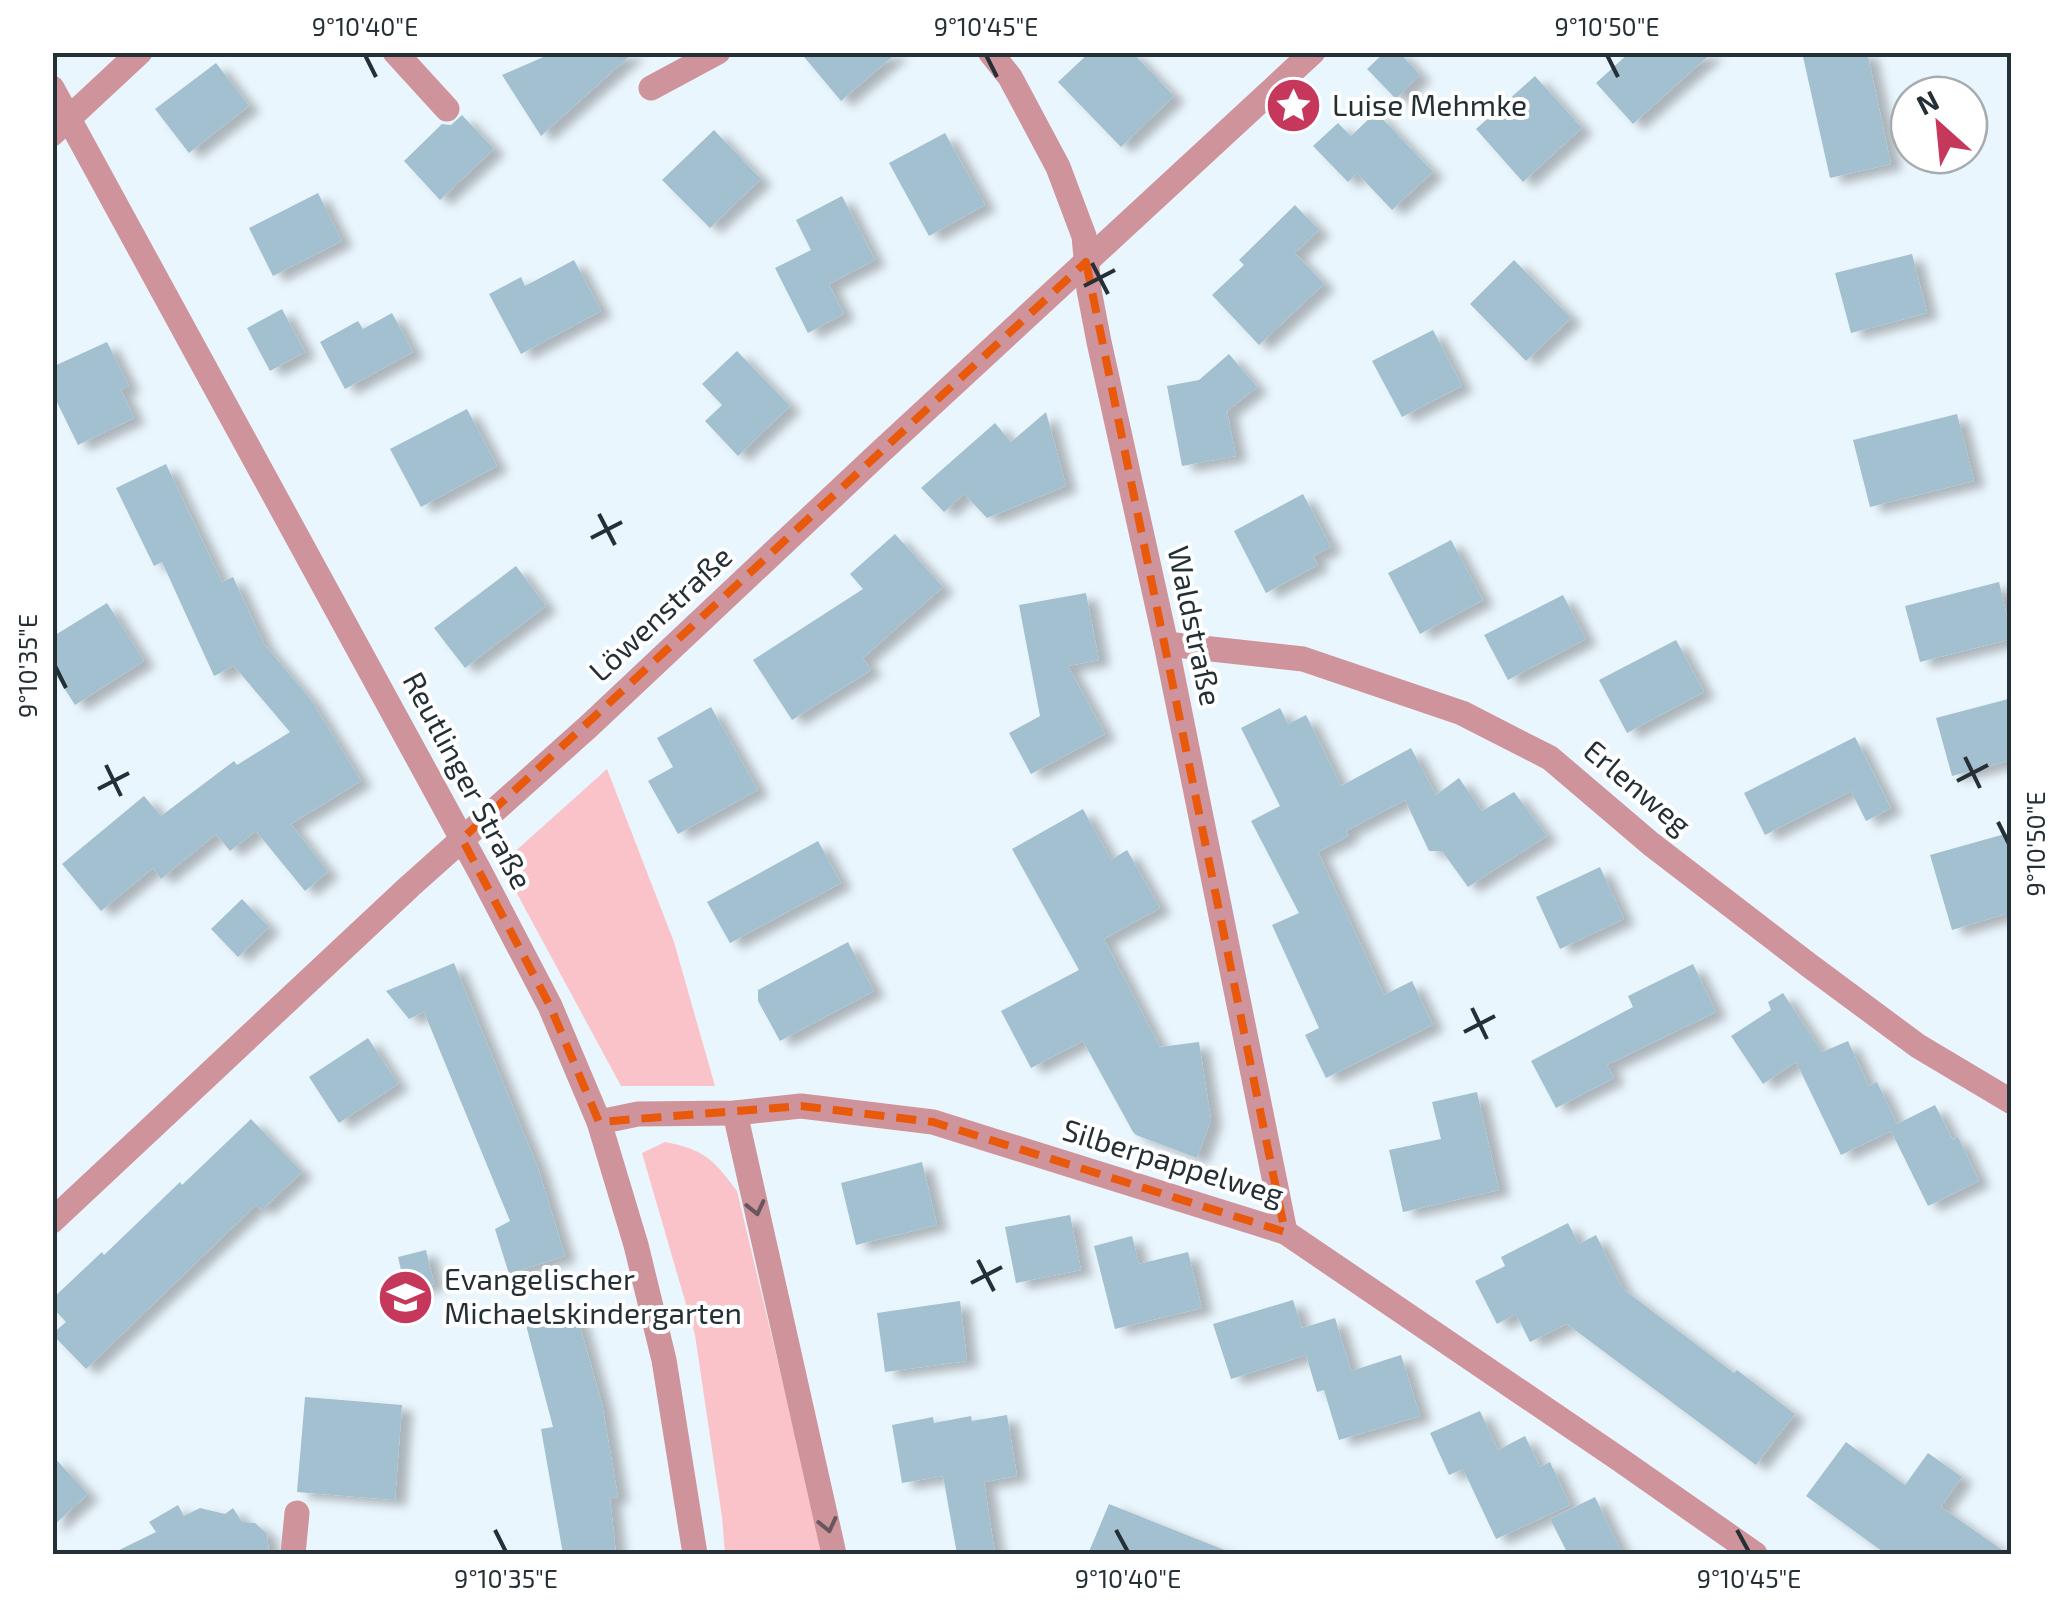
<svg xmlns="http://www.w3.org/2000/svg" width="2064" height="1607" font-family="'Exo 2',sans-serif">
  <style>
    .green { fill: #fac3c9 }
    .building { fill: #a2c0cf; filter: url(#shadow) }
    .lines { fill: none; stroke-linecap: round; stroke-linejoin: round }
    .minor { stroke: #cf939b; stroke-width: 25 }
    .oneway { stroke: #68585e }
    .marked { fill: none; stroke: #e8590c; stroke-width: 8; stroke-dasharray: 20 12; stroke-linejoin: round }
    .ticks { fill: none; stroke: #243036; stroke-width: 4 }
    .labels { text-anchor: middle; stroke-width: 8; stroke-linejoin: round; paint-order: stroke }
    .poi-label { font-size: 30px; fill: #243036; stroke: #fff; text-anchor: start }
    .street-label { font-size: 30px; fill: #243036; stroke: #fff }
    .neatline { fill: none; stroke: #243036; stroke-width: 4 }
    .ticks-label { font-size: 25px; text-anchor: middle; fill: #243036 }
  </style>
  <defs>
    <filter id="shadow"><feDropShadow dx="11" dy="6" stdDeviation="5" flood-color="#0004"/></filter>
  </defs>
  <rect width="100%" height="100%" fill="#eaf6fd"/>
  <g class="green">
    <path d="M607 769 674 942 715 1086H621L501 864Z"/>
    <path d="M665 1142C705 1150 713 1159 737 1191L814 1513 821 1554H725L722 1517 695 1335 642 1153Z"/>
  </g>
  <g class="building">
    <path d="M555 52H634L541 136 502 75Z"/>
    <path d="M800 52H898L841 101Z"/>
    <path d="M1090 52H1132L1174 96 1121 147 1058 82Z"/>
    <path d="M1385 52H1399L1420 75 1396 99 1367 69Z"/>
    <path d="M1630 52H1713L1633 124 1596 83Z"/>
    <path d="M1802 52H1867L1891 164 1830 178Z"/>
    <path d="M216 63 249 106 189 153 155 109Z"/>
    <path d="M1535 76 1582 128 1523 182 1476 129Z"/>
    <path d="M1376 112 1433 172 1392 210 1357 173 1348 182 1313 146 1338 123 1351 136Z"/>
    <path d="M462 115 494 149 440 200 404 161 442 124 451 125Z"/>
    <path d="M714 130 761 179 710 228 662 180Z"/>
    <path d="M945 133 985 205 929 236 889 163Z"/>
    <path d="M318 193 342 241 273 276 249 228Z"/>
    <path d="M842 196 875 260 829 284 844 314 808 333 775 268 811 250 796 220Z"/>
    <path d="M1295 205 1319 230 1295 253 1324 284 1259 345 1212 295 1244 265 1239 260Z"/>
    <path d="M1912 254 1927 313 1851 333 1835 273Z"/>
    <path d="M574 260 601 311 521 354 489 294 521 277 525 286Z"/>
    <path d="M1514 260 1571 318 1526 361 1470 304Z"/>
    <path d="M282 309 305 352 270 371 247 328Z"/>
    <path d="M392 313 413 352 345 389 320 342 358 321 363 329Z"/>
    <path d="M1433 330 1462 386 1402 417 1372 361Z"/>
    <path d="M107 342 129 386 121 390 134 418 78 445 52 392V367Z"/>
    <path d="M737 351 790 406 738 456 705 421 722 405 702 384Z"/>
    <path d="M1229 354 1257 387 1227 411 1236 456 1182 466 1167 386 1199 380Z"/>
    <path d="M467 409 497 466 421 507 390 449Z"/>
    <path d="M1046 412 1066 486 987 518 964 494 944 512 921 488 995 423 1011 442Z"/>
    <path d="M1957 414 1974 481 1870 507 1853 440Z"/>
    <path d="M166 464 222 582 233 577 264 644 311 700 361 781 291 824 328 872 305 891 256 831 230 851 216 834 161 879 153 868 101 911 62 864 144 796 161 816 234 761 237 765 290 732 234 666 214 676 162 562 154 566 116 488Z"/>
    <path d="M1303 494 1331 547 1313 556 1318 565 1266 593 1234 531Z"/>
    <path d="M895 534 943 587 863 658 871 670 792 720 753 660 863 589 850 574Z"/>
    <path d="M1451 540 1483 600 1420 634 1388 573Z"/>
    <path d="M516 566 546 606 465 668 434 628Z"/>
    <path d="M1999 582 2012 639 1920 662 1905 606Z"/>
    <path d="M1086 593 1099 660 1068 666 1105 734 1031 774 1009 733 1040 716 1019 605Z"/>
    <path d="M1563 595 1586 639 1508 680 1484 635Z"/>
    <path d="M107 603 144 661 75 705 52 669V637Z"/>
    <path d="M1676 640 1704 692 1627 733 1599 680Z"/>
    <path d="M2012 698V760L1952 776 1936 718Z"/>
    <path d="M711 707 758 790 678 834 648 781 673 767 657 738Z"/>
    <path d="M1280 708 1288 724 1306 715 1341 786 1411 748 1436 795 1459 778 1482 811 1514 792 1547 836 1468 887 1442 851H1429L1405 800 1346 831 1348 836 1318 852 1384 995 1412 981 1433 1025 1326 1078 1305 1035 1319 1028 1272 925 1299 913 1251 821 1280 806 1241 728Z"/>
    <path d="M1855 737 1891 808 1866 821 1851 791 1765 835 1744 793Z"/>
    <path d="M1083 809 1111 860 1127 850 1160 908 1104 939 1160 1047 1199 1042 1211 1120 1197 1158 1136 1135 1133 1132 1083 1041 1031 1068 1001 1011 1079 970 1012 849Z"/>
    <path d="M2012 832V912L1952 930 1930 855Z"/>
    <path d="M818 841 841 883 730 943 707 902Z"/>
    <path d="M1600 867 1624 919 1560 949 1536 897Z"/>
    <path d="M242 899 269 927 238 957 211 929Z"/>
    <path d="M848 942 874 991 780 1041 758 1001V990Z"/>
    <path d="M454 963 538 1168 565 1256 509 1274 495 1229 510 1221 424 1012 409 1019 386 991Z"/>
    <path d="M1693 964 1716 1012 1607 1065 1614 1078 1556 1108 1531 1061 1633 1007 1628 996Z"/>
    <path d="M1783 993 1822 1052 1848 1041 1869 1086 1877 1082 1897 1124 1935 1105 1953 1140 1958 1137 1979 1181 1928 1206 1891 1131 1841 1155 1796 1062 1763 1084 1731 1036 1771 1010 1768 1002Z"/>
    <path d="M368 1038 398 1084 339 1123 309 1077Z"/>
    <path d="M1477 1092 1499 1190 1403 1212 1389 1150 1441 1139 1432 1102Z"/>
    <path d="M251 1119 302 1172 262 1210 256 1205 86 1369 52 1334 66 1322 52 1307V1299L102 1252 104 1255 180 1182 182 1185Z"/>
    <path d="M922 1162 937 1225 856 1245 841 1183Z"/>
    <path d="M1070 1215 1081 1270 1016 1283 1005 1227Z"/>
    <path d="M1568 1223 1579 1244 1596 1235 1623 1289 1734 1373 1737 1370 1795 1414 1756 1465 1567 1324 1530 1342 1516 1314 1497 1324 1475 1281 1505 1266 1501 1257Z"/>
    <path d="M1132 1236 1139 1264 1188 1252 1202 1308 1115 1329 1094 1246Z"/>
    <path d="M426 1250 434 1284 406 1291 398 1257Z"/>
    <path d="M1293 1300 1302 1328 1335 1318 1351 1371 1401 1355 1420 1416 1339 1440 1324 1390 1317 1392 1306 1355 1231 1379 1213 1324Z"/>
    <path d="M960 1301 967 1361 885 1372 877 1313Z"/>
    <path d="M576 1312 602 1404 618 1497 610 1498 616 1554H563L541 1429 553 1427 526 1325Z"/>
    <path d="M305 1397 402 1405 395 1500 297 1492Z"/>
    <path d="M1480 1411 1498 1450 1525 1436 1540 1467 1550 1462 1570 1505 1496 1539 1463 1469 1449 1475 1430 1433Z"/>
    <path d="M1007 1415 1017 1476 984 1482 995 1554H957L943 1476 902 1483 892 1425 933 1417 934 1423 971 1416 972 1421Z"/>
    <path d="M1846 1442 1905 1485 1928 1453 1962 1477 1941 1507 2008 1554H1886L1806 1496Z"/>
    <path d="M52 1455 88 1494 52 1527Z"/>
    <path d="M1595 1497 1608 1524 1623 1554H1568L1550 1519Z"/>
    <path d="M1109 1504 1232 1553 1231 1554H1088Z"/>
    <path d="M178 1505 184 1516 200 1508 225 1514 233 1508 242 1522 255 1523 267 1534 269 1554H111L156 1532 149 1522Z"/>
  </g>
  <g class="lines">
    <g class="minor">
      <path d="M395 52 447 109"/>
      <path d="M990 52 1010 77 1058 167 1084 236 1089 290 1099 342 1166 644 1285 1232"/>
      <path d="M52 88 479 870 550 1006 599 1122 636 1245 664 1360 695 1554"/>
      <path d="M651 88 718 52"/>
      <path d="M52 134 140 52"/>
      <path d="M1166 644 1303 659 1462 713 1550 758 1651 844 1810 966 1918 1046 2012 1102"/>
      <path d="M735 1113 834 1554"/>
      <path d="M599 1122 638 1114 735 1113 801 1106 933 1122 1285 1232 1619 1459 1755 1554"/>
      <path d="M52 1221 410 886 589 726 876 456 1313 52"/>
      <path d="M293 1554 297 1513"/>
    </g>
  </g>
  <defs><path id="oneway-chevron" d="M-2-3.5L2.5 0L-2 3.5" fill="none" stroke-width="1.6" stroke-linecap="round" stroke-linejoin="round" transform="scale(2.5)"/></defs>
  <g class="oneway">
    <use href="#oneway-chevron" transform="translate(756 1208) rotate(77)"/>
    <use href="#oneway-chevron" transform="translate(828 1525) rotate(77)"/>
  </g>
  <path class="marked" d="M1086 262 1285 1232 933 1122 801 1106 599 1122 550 1006 462 839Z"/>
  <path class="ticks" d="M365 55 376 77M986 55 997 77M1607 55 1618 77M1092 263 1108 294M1084 286 1115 270M599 514 615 545M591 538 622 522M55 666 66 688M1965 757 1980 788M106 765 121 796M1957 781 1988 765M98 789 129 773M1998 822 2009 844M1472 1008 1487 1039M1464 1032 1495 1016M978 1260 994 1291M971 1283 1002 1267M495 1530 506 1552M1116 1530 1128 1552M1737 1530 1749 1552"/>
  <defs>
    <symbol id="sight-disc" viewBox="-11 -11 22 22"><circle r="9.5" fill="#c6375c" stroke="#fff"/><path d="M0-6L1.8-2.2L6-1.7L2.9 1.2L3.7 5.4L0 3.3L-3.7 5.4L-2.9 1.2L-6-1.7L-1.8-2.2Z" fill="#fff"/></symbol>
    <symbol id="school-disc" viewBox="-11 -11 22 22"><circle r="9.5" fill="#c6375c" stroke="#fff"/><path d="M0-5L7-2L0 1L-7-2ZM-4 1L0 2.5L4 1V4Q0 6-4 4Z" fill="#fff"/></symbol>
  </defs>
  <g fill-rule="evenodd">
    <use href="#sight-disc" x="1262" y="74" width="63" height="63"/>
    <use href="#school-disc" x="374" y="1266" width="63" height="63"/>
  </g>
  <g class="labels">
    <g class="poi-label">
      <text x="1332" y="116">Luise Mehmke</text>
      <text x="444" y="1290">Evangelischer<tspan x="444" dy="34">Michaelskindergarten</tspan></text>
    </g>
    <g class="street-label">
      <text transform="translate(661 614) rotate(-43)" y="10">Löwenstraße</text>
      <text transform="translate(1194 626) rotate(78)" y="10">Waldstraße</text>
      <text transform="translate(467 781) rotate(62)" y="10">Reutlinger Straße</text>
      <text transform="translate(1637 788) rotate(40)" y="10">Erlenweg</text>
      <text transform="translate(1173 1163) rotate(17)" y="10">Silberpappelweg</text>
    </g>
  </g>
  <rect width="2064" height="1607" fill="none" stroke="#ffffff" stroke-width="110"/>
  <g transform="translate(1939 125) rotate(333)"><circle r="48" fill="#ffffff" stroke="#a7acaf" stroke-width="2.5"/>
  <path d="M0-8L18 38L0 25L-18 38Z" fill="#c6375c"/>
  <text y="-15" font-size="28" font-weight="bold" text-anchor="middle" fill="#243036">N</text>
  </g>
  <rect x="55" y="55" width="1954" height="1497" class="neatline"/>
  <g class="ticks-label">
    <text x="365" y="36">9°10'40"E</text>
    <text x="986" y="36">9°10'45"E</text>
    <text x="1607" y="36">9°10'50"E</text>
    <text transform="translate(28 666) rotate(-90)" y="9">9°10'35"E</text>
    <text transform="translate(2036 844) rotate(-90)" y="9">9°10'50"E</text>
    <text x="506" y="1588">9°10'35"E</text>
    <text x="1128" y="1588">9°10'40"E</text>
    <text x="1749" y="1588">9°10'45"E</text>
  </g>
</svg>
